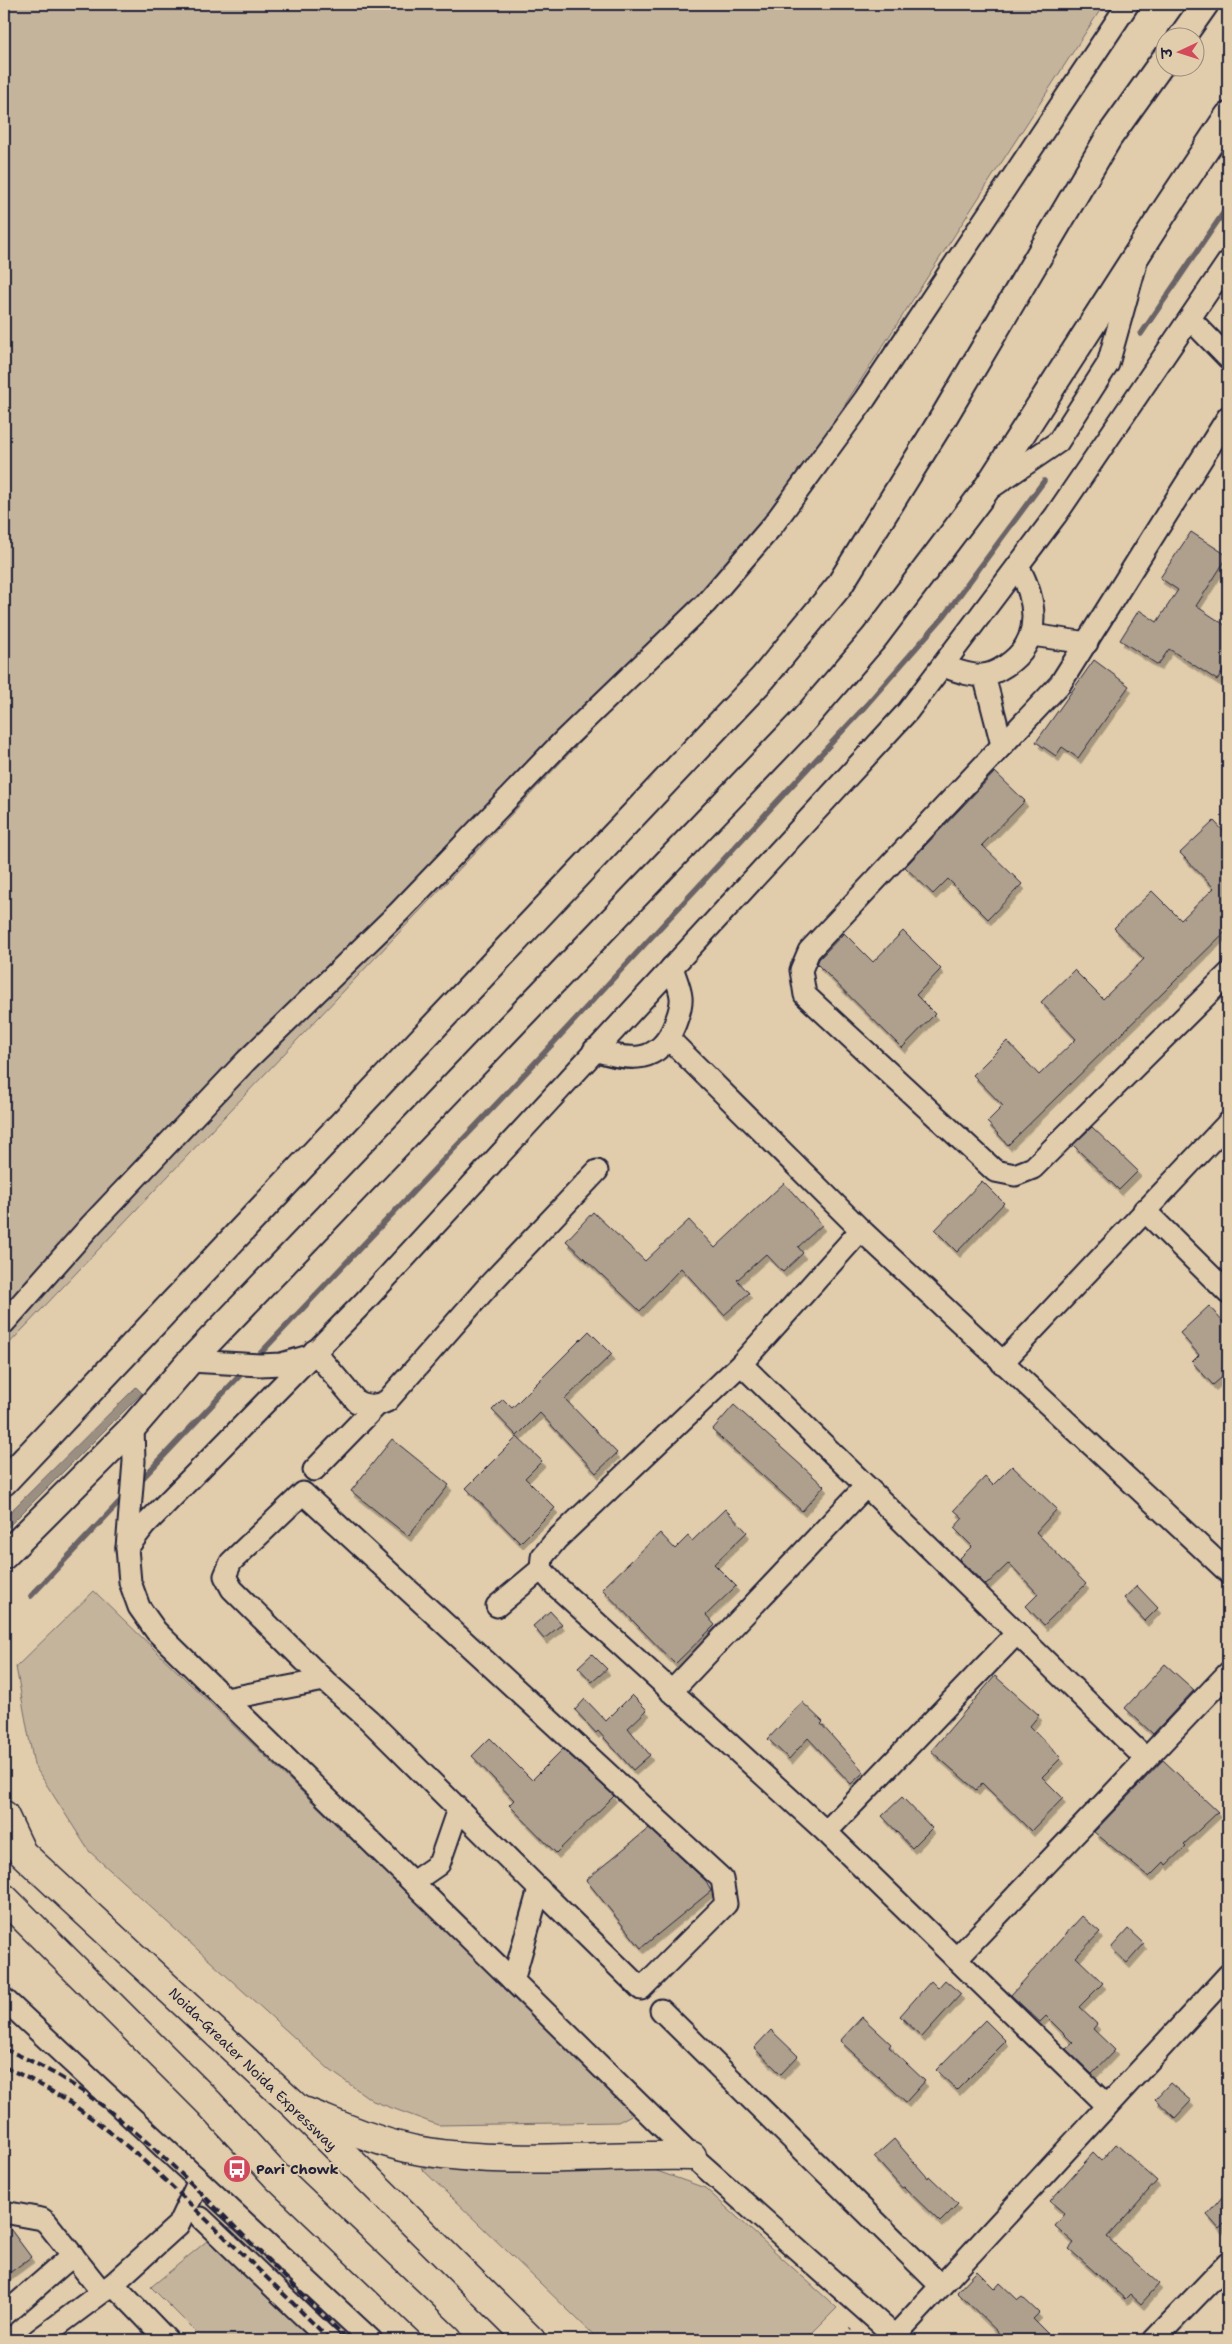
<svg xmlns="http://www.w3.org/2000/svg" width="1232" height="2344" font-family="'Shantell Sans','Playpen Sans Deva',sans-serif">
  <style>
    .green { fill: #c5b49c; stroke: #746b6c }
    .water { fill: #9b8f82; stroke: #6b6366 }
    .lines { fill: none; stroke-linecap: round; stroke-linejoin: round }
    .stream { stroke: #6b6366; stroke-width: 5.5 }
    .building { fill: #afa08e; stroke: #22223b; filter: url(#shadow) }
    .minor-casing { stroke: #22223b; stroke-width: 25 }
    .major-casing { stroke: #22223b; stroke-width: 30 }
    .highway-casing { stroke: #22223b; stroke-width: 31 }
    .path { stroke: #22223b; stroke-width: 3; stroke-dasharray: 1 4; stroke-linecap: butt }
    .minor { stroke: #e1cdac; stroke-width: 21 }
    .major { stroke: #e1cdac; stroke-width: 26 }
    .highway { stroke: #e1cdac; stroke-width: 28 }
    .rail { stroke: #22223b; stroke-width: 4; stroke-dasharray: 8 4; stroke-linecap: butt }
    .labels { text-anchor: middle; stroke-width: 4; stroke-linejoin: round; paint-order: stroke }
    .street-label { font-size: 14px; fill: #22223b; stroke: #e1cdac }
    .poi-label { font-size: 14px; font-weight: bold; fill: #22223b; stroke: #e1cdac; text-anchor: start }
  </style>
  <defs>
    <filter id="shadow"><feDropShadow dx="3" dy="5.5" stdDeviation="0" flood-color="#0004"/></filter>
  </defs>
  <rect width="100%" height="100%" fill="#e1cdac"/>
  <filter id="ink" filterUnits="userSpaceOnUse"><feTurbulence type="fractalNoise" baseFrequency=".02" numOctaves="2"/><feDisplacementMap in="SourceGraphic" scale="10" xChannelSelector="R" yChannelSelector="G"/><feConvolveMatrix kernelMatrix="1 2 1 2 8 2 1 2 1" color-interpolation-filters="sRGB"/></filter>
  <g filter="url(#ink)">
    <g class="green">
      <path d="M4 4H1104L727 587 4 1349Z"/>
      <path d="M94 1591 618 2097 635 2113 618 2122 438 2125 373 2101 330 2070 89 1851 34 1765 16 1667Z"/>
      <path d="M640 2165 705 2188 837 2308 805 2340H599L421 2168Z"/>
      <path d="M225 2226 257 2235 362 2340H204L151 2287Z"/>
    </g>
    <path class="water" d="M136 1387 142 1393 4 1531V1518Z"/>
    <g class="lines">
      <g class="stream">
        <path d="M1141 334 1228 206"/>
        <path d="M255 1359 519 1080 861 711 944 616 1044 481"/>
        <path d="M139 1482 246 1369"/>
        <path d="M31 1596 125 1496"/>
      </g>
    </g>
    <g class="building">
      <path d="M1191 532 1228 556 1196 606 1228 627V663L1217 680 1169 649 1158 665 1120 640 1139 610 1157 622 1178 590 1160 578Z"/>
      <path d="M1094 660 1129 686 1078 758 1062 747 1056 756 1036 742Z"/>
      <path d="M995 772 1025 801 982 845 1022 884 988 919 948 879 933 894 905 867Z"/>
      <path d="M1214 821 1228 836V929L1008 1145 987 1122 1003 1106 973 1075 1007 1041 1039 1075 1076 1039 1041 1002 1074 970 1103 999 1144 959 1114 928 1152 891 1181 920 1214 888 1180 853Z"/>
      <path d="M903 931 941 969 916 995 935 1014 902 1048 817 964 819 959 844 933 873 962Z"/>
      <path d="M1092 1127 1138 1171 1119 1190 1073 1145Z"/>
      <path d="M982 1181 1004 1203 957 1252 935 1230Z"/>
      <path d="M784 1183 822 1225 798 1247 803 1253 783 1272 766 1254 737 1280 749 1293 724 1315 681 1268 640 1311 566 1241 593 1212 645 1261 689 1220 715 1248Z"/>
      <path d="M1209 1306 1228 1328V1372L1213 1385 1192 1362 1199 1355 1180 1333Z"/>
      <path d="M589 1331 612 1354 565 1399 617 1453 596 1473 540 1413 517 1436 492 1410 503 1399 512 1408Z"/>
      <path d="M734 1405 824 1486 802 1511 712 1430Z"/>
      <path d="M517 1437 542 1461 525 1478 555 1508 520 1543 466 1488Z"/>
      <path d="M392 1439 449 1485 408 1536 351 1491Z"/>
      <path d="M1012 1466 1057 1509 1036 1532 1086 1584 1044 1625 1026 1606 1038 1594 1009 1563 986 1585 959 1559 972 1546 954 1528 963 1518 954 1510 985 1477 993 1485Z"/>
      <path d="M725 1509 747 1532 714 1564 736 1586 706 1615 715 1625 675 1664 602 1589 660 1533 675 1549 688 1536 692 1541Z"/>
      <path d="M1137 1586 1158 1608 1145 1621 1124 1598Z"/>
      <path d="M550 1611 562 1624 544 1639 533 1626Z"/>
      <path d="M592 1654 607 1669 592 1682 578 1667Z"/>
      <path d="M1165 1664 1194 1690 1153 1734 1125 1708Z"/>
      <path d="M995 1676 1039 1715 1030 1726 1061 1758 1042 1777 1063 1798 1031 1831 982 1783 976 1790 931 1751Z"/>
      <path d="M632 1695 647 1710 628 1728 650 1755 633 1770 598 1731 596 1733 575 1710 585 1699 606 1721Z"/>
      <path d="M802 1702 823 1722 821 1724 864 1772 851 1784 808 1738 789 1759 768 1739Z"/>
      <path d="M490 1738 532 1780 563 1749 614 1796 556 1853 509 1805 514 1800 472 1756Z"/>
      <path d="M1163 1760 1218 1812 1184 1844 1186 1846 1166 1865 1164 1862 1149 1877 1094 1832Z"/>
      <path d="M902 1797 932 1828 912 1848 882 1816Z"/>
      <path d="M649 1828 705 1880 711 1891 641 1948 586 1880Z"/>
      <path d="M1082 1916 1100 1932 1076 1957 1103 1983 1079 2007 1097 2024 1093 2029 1115 2050 1092 2074 1066 2049 1073 2043 1046 2016 1040 2022 1011 1995Z"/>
      <path d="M1128 1929 1144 1944 1127 1963 1111 1948Z"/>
      <path d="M945 1980 961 1994 922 2037 900 2016 931 1981 938 1988Z"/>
      <path d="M862 2017 891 2044 889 2047 925 2081 906 2102 840 2041Z"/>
      <path d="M985 2020 1006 2041 957 2090 936 2070Z"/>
      <path d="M771 2030 798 2056 781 2074 754 2048Z"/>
      <path d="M1170 2083 1191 2101 1175 2118 1155 2099Z"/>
      <path d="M894 2139 928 2178 929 2176 958 2204 940 2222 904 2187 902 2188 874 2157Z"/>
      <path d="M1116 2144 1157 2181 1107 2237 1159 2284 1141 2304 1130 2294 1125 2299 1069 2249 1074 2243 1055 2226 1065 2214 1050 2201 1093 2153 1101 2161Z"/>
      <path d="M1228 2190V2220L1219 2229 1207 2215Z"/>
      <path d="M4 2225 8 2226 31 2257 4 2277Z"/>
      <path d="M977 2271 995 2289 1000 2283 1018 2300 1022 2297 1039 2313 1033 2319 1054 2340H1006L957 2292Z"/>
    </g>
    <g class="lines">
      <defs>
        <g id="minor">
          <path d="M1190 319 1228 358"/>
          <path d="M1228 417 1060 684 809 951 801 970 805 995 995 1171 1015 1175 1033 1168 1228 974"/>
          <path d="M989 489 1058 442 1108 364 1135 267"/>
          <path d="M1032 635 1087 643"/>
          <path d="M943 666C955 670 971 677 984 675 993 674 1005 667 1012 661 1043 636 1035 597 1018 566"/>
          <path d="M984 675 1002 745"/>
          <path d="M669 1039 861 1230 1228 1572"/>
          <path d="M594 1050C630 1061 659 1065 675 1024 678 1015 682 1007 681 997 680 987 675 977 672 967"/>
          <path d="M1144 1210 1228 1293"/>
          <path d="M861 1230 741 1364 556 1540 542 1557 541 1569 555 1585 826 1832 1107 2106"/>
          <path d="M4 1323 91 1225 246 1061 399 912 563 741 706 603 773 525 865 399 1128 4"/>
          <path d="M314 1351 357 1402C369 1407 376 1406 387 1401L489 1285 597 1171"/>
          <path d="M190 1361 260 1365 281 1364 309 1356"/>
          <path d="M1002 1363 1228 1123"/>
          <path d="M741 1364 1146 1759"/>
          <path d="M133 1427 134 1461 127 1548 130 1582 139 1607 156 1631 692 2156 899 2340"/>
          <path d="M314 1470 377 1405"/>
          <path d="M127 1548 144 1526 365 1301 908 711 1056 515 1228 262"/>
          <path d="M497 1606 541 1569"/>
          <path d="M324 1680 232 1589 225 1576 231 1562 303 1493 722 1879 726 1904 641 1989 539 1889"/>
          <path d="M671 1692 866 1486"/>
          <path d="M226 1699 324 1680 369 1720 539 1889 513 1981"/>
          <path d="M826 1832 1017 1633"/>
          <path d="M413 1882 439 1864 458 1809"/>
          <path d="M956 1959 1228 1673"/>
          <path d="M4 1999 371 2340"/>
          <path d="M661 2010 941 2286"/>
          <path d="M4 2212 42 2219 47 2223 102 2292"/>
          <path d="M201 2218 329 2340"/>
          <path d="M113 2284 167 2340"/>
          <path d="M4 2315 73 2255"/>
          <path d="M895 2336 1228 1975"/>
          <path d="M38 2340 113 2284 178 2225 199 2181"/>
          <path d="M1154 2340 1228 2263"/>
        </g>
        <g id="major">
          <path d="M1181 38 1205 4"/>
          <path d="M4 1482 763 678 839 586 945 415 1109 137 1164 60"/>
          <path d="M4 1556 133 1427 190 1361 801 723 874 638 985 491 1168 206 1228 116"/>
        </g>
        <g id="highway">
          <path d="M4 1815 22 1853 296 2107 531 2340"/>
          <path d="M4 1898 209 2103 276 2176 448 2340"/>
          <path d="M306 2112C344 2127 381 2144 421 2151 511 2166 602 2154 692 2156"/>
        </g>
      </defs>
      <use href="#minor" class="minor-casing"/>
      <use href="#major" class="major-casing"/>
      <use href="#highway" class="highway-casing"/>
      <path class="path" d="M840 2340 854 2327"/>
      <use href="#minor" class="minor"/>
      <use href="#major" class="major"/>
      <use href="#highway" class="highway"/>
      <g class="rail">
        <path d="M4 2049C92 2084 162 2154 228 2220 268 2260 308 2300 348 2340"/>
        <path d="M4 2067C84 2101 149 2164 211 2224 251 2262 291 2301 330 2340"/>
      </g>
    </g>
  </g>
  <defs>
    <symbol id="bus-disc" viewBox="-11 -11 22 22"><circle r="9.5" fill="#d1495b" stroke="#e1cdac"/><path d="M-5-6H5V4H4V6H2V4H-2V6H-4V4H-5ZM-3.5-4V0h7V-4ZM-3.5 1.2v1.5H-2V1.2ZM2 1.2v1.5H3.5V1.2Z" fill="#fff"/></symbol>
  </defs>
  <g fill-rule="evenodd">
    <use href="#bus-disc" x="221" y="2153" width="32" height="32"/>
  </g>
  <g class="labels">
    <g class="street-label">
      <text transform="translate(253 2069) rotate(44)" y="5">Noida-Greater Noida Expressway</text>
    </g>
    <g class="poi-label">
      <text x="256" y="2174">Pari Chowk</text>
    </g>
  </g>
  <rect width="1232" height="2344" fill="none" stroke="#e1cdac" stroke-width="20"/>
  <rect x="10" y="10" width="1212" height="2324" fill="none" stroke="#22223b" stroke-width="2" filter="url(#ink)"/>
  <g transform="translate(1180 52) rotate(266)"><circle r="24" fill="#e1cdac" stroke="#95897f"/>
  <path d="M0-4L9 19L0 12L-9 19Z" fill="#d1495b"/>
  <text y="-8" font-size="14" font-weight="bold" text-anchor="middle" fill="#22223b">उ</text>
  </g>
</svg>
